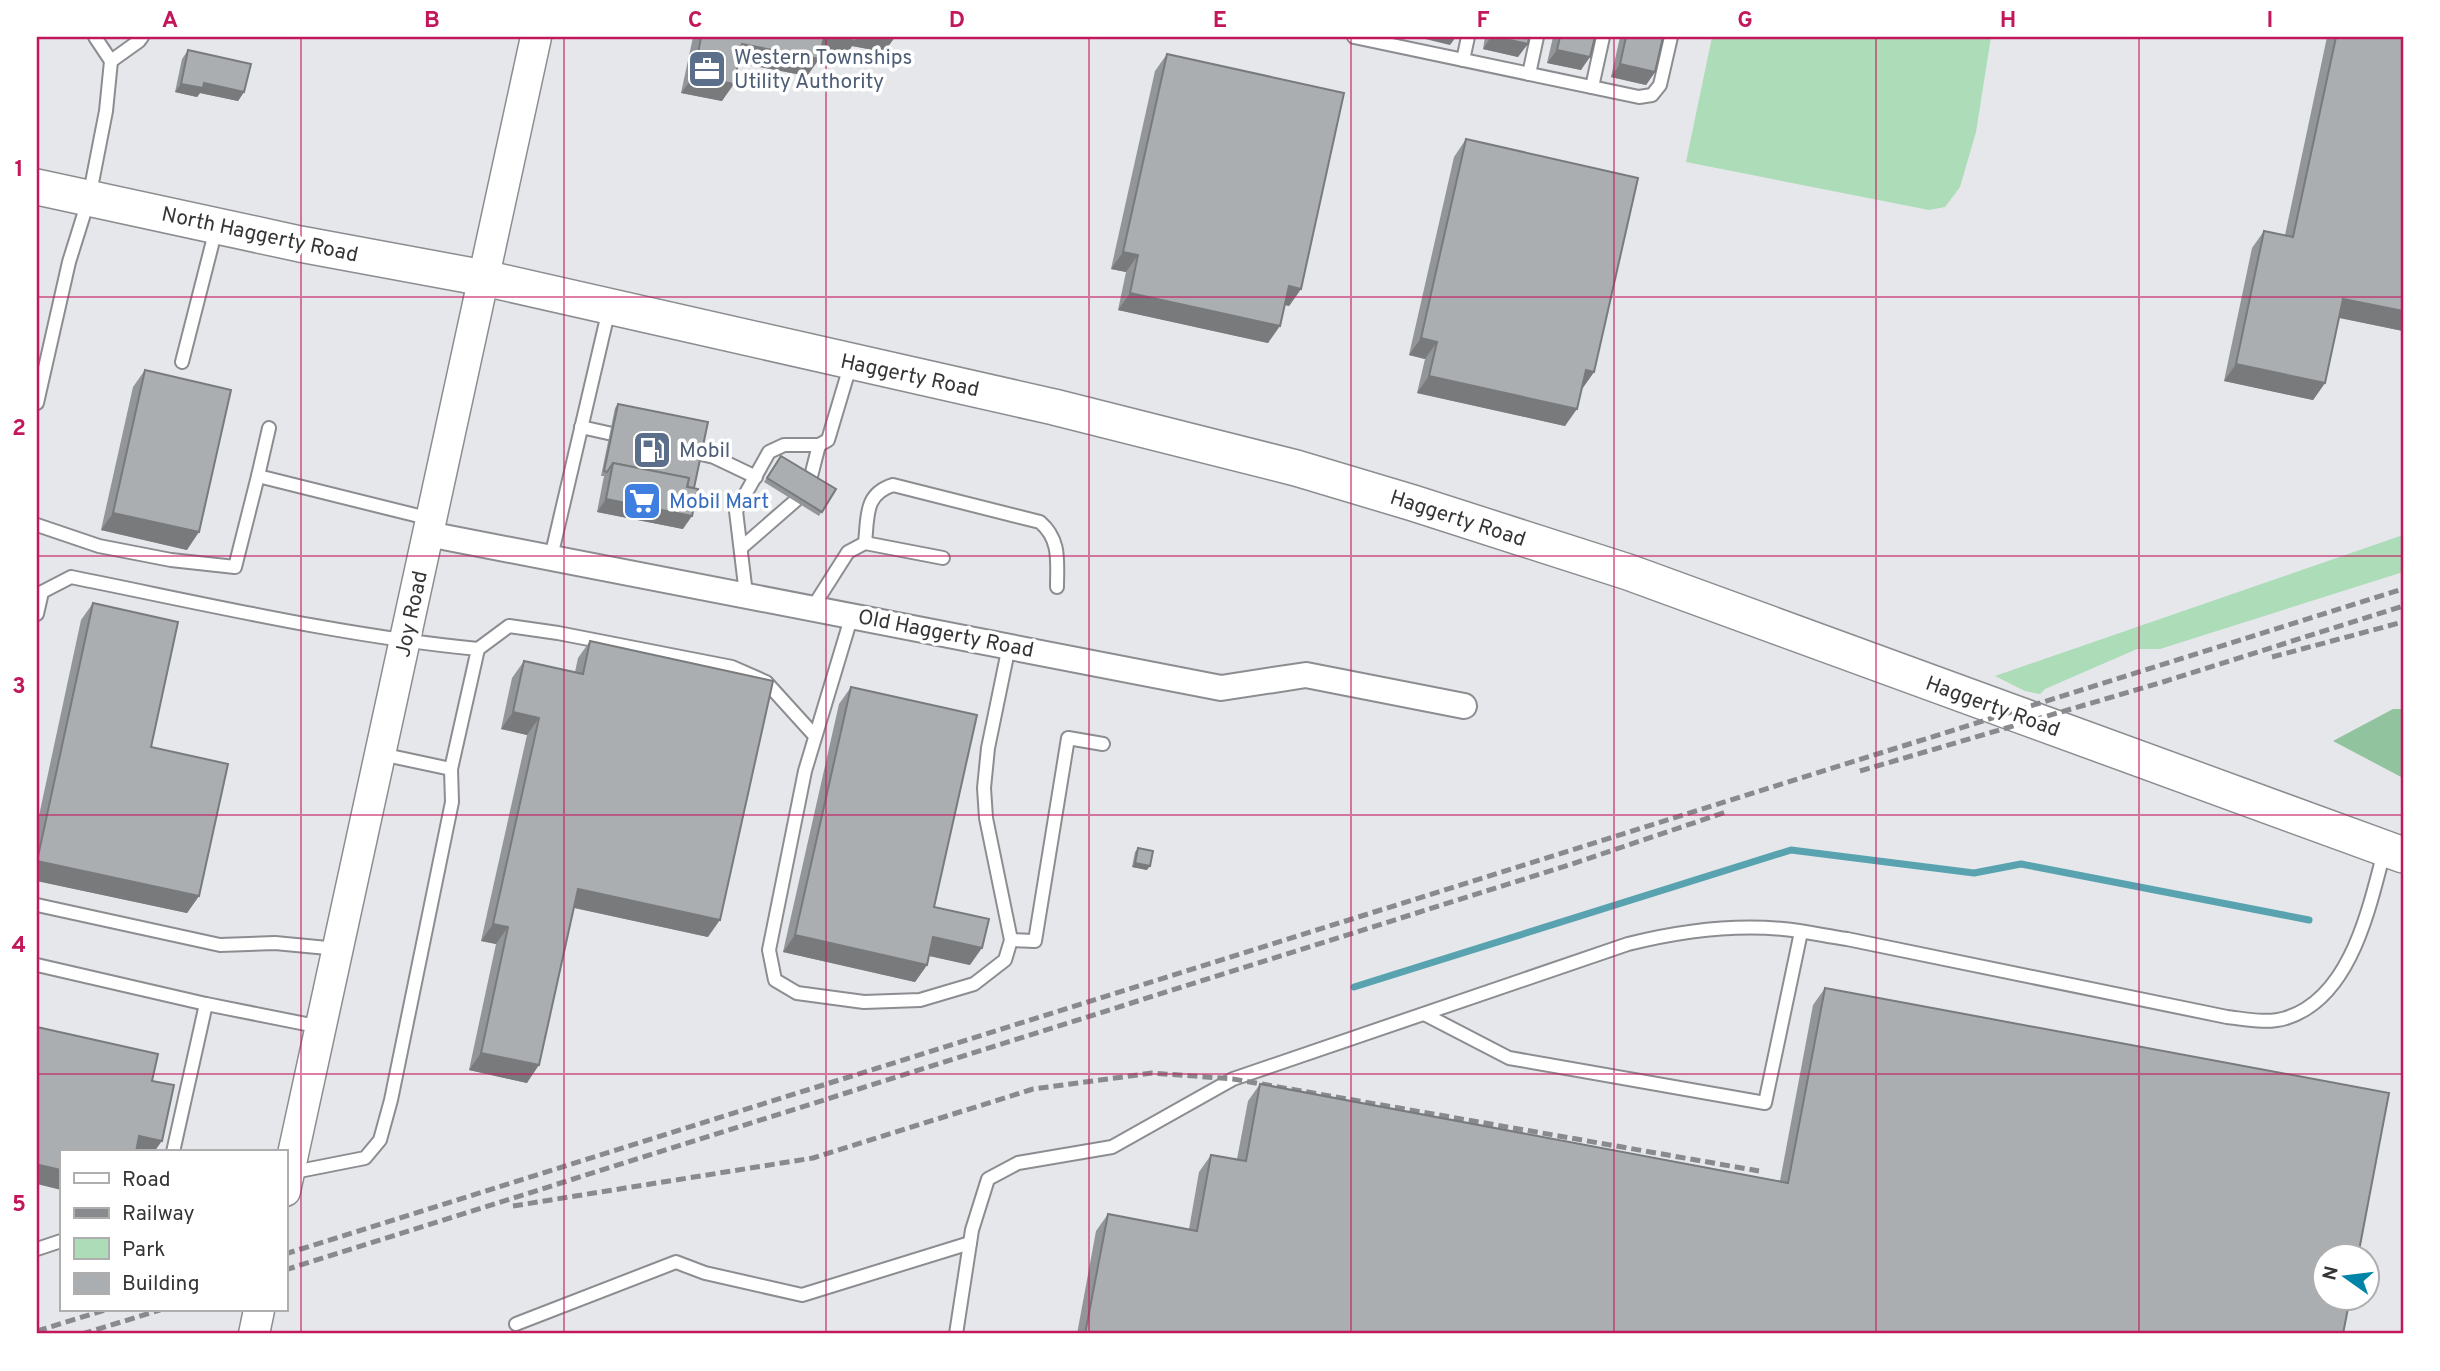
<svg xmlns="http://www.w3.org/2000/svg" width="2440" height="1371" font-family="Overpass,sans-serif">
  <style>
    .green { fill: #addcb9 }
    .forest { fill: #91c49e }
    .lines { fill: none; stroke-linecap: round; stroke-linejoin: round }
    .stream { stroke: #58a3af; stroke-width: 7 }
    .service-casing { stroke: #8b8d90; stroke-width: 16 }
    .minor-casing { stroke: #8b8d90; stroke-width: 28 }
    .tertiary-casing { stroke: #8b8d90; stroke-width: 33 }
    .secondary-casing { stroke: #8b8d90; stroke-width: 38 }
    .service { stroke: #fff; stroke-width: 12 }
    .minor { stroke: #fff; stroke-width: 24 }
    .tertiary { stroke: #fff; stroke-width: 30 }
    .secondary { stroke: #fff; stroke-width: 35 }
    .rail { stroke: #898a8d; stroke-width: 5; stroke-dasharray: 10 5; stroke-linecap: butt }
    .wall { fill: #939698 }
    .shaded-wall { fill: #787a7c }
    .building { fill: #abaeb1; stroke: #787a7c; stroke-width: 2 }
    .grid { fill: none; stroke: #c2185b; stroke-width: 2; stroke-opacity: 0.55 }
    .labels { text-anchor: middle; stroke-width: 7; stroke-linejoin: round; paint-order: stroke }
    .service-label { font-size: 21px; fill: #4e5e75; stroke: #fff; text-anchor: start }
    .street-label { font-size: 21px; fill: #353537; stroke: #fff }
    .shop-label { font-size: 21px; fill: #366cbe; stroke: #fff; text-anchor: start }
    .neatline { fill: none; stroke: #c2185b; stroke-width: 2.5 }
    .grid-label { font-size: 23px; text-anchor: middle; font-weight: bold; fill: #c2185b }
  </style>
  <rect width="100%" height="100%" fill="#e5e7eb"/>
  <g class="green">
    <path d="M1712 37H1991L1976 132 1960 187 1945 207 1929 210 1686 162Z"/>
    <path d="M2403 535V572L2160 649H2137L2045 689 2040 694 2025 691 1995 676Z"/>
  </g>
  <path class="forest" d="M2393 709H2403V778L2333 741Z"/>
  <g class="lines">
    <path class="stream" d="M1354 987 1791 850 1974 873 2021 864 2309 920"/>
    <defs>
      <g id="service">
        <path d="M1354 37 1639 97 1652 95 1660 85 1671 37"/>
        <path d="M1463 60 1468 37"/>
        <path d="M111 61 139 41 142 37"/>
        <path d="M1529 74 1537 37"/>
        <path d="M1592 87 1603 37"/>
        <path d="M182 362 216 229"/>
        <path d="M37 403 69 262 89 198 106 111 111 61 95 37"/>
        <path d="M581 427 626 437"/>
        <path d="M269 428 258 476 431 519"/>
        <path d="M688 451 714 457 756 477"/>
        <path d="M37 525 99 546 171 560 235 567 258 476"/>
        <path d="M865 543C868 517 864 494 893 485L1040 522C1061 540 1057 562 1057 587"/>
        <path d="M741 548 795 501 810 480 819 445"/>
        <path d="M551 557 609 309"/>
        <path d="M746 594 736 511 769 452 784 445H819L828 440 851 363"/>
        <path d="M813 607 848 552 865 543 943 558"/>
        <path d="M37 614 42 592 71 577C206 604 341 636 478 649L451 769 452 802 391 1100 380 1140 365 1158 289 1173"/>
        <path d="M852 615 805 771 769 950 775 980 797 993 864 1002 920 1000 974 984 1005 960 1011 940 986 818 984 788 988 748 1009 646"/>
        <path d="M478 649 509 626 558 633 732 667 766 682 815 736"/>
        <path d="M381 754 451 769"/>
        <path d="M37 905 220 945 275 943 338 949"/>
        <path d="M1011 940 1035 941 1068 738 1103 744"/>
        <path d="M37 965 206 1004 321 1027"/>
        <path d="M1424 1014 1509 1058 1765 1103 1801 932"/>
        <path d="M173 1152 206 1004"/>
        <path d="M37 1249 61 1241"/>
        <path d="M516 1324 676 1262 705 1273 802 1295 970 1243"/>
        <path d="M956 1334 972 1230 988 1179 1018 1163 1112 1147 1233 1079 1628 944C1680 931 1730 924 1783 929 1804 931 1826 936 1847 939L2227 1017C2245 1019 2268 1024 2286 1018 2351 998 2369 908 2384 852"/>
      </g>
      <path id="minor" d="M428 534 1221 688 1306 675 1464 706"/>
      <g id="tertiary">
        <path d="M285 1191 536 37"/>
        <path d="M254 1334 259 1310"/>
      </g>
      <path id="secondary" d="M37 187 300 244 484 278 1054 407 1296 468 1413 503 1628 572 2403 855"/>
    </defs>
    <use href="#service" class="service-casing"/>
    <use href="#minor" class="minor-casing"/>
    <use href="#tertiary" class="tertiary-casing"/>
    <use href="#secondary" class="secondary-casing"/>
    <use href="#service" class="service"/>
    <use href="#minor" class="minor"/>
    <use href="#tertiary" class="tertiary"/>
    <use href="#secondary" class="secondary"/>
    <g class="rail">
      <path d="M2272 657 2403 622"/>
      <path d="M1860 771 2163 682 2403 606"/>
      <path d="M513 1206 813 1158 1033 1089 1152 1073 1233 1079 1759 1171"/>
      <path d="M285 1254 2403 589"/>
      <path d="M285 1270 1572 864 1726 812"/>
      <path d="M37 1331 105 1310"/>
      <path d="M82 1334 160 1310"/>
    </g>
  </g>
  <g class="wall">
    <path d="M693 37H895L884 52 852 46 844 58 821 53 819 59 807 76 738 63 722 101 681 93Z"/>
    <path d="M1485 37H1529L1518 57 1483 49Z"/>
    <path d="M1553 37H1595L1581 70 1547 63Z"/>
    <path d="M1620 37H1663L1655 72 1646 85 1611 77Z"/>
    <path d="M2327 37H2403V331L2339 318 2325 383 2313 400 2224 381 2252 248 2264 231 2285 235Z"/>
    <path d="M188 50 244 92 238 101 200 93 197 97 175 92 182 59Z"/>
    <path d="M1167 54 1301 289 1289 306 1285 305 1268 343 1118 310 1126 272 1111 269 1155 71Z"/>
    <path d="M1466 139 1594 372 1582 389 1565 426 1417 393 1425 359 1409 355 1454 157Z"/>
    <path d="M145 370 187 550 101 530 133 387Z"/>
    <path d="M618 404 683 529 597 512 604 476H601L615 408Z"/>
    <path d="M781 456 836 489 819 516 764 482Z"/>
    <path d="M93 603 151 747 199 896 187 913 37 881V825L81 620Z"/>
    <path d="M590 641 708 937 574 908 527 1083 469 1070 496 944 481 941 527 735 501 729 512 678 524 661 575 672 578 658Z"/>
    <path d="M851 687 934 907 970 965 929 956 927 965 915 982 783 952 839 704Z"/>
    <path d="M1138 848 1147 870 1132 867 1135 852Z"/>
    <path d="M1825 988 2343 1334H1077L1096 1231 1108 1214 1189 1229 1199 1172 1211 1155 1237 1159 1248 1101 1260 1084 1780 1181 1813 1005Z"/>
  </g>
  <g class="shaded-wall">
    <path d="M822 37H895L884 52 852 46 844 58 812 51Z"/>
    <path d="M1417 37H1456L1450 45Z"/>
    <path d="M1491 37H1496L1528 44 1518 57 1483 49Z"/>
    <path d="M742 44 819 59 807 76 730 61Z"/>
    <path d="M1557 50 1590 57 1581 70 1547 63Z"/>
    <path d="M1620 64 1655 72 1646 85 1611 77Z"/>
    <path d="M694 76 734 84 722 101 681 93Z"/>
    <path d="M204 83 244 92 238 101 200 93 197 97 175 92 181 84Z"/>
    <path d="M1123 252 1138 255 1126 272 1111 269Z"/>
    <path d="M1289 286 1301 289 1289 306 1277 303Z"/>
    <path d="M1130 293 1280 326 1268 343 1118 310Z"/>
    <path d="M2343 299 2403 311V331L2331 316Z"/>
    <path d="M1421 338 1437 342 1425 359 1409 355Z"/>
    <path d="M2236 364 2325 383 2313 400 2224 381Z"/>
    <path d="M1586 370 1594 372 1582 389 1574 388Z"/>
    <path d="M1429 376 1577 409 1565 426 1417 393Z"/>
    <path d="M606 499 692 516 683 529 597 512Z"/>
    <path d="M113 513 199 532 187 550 101 530Z"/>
    <path d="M513 712 539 718 527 735 501 729Z"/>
    <path d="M37 861 199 896 187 913 37 881Z"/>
    <path d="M1135 863 1150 866 1147 870 1132 867Z"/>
    <path d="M578 889 720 920 708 937 566 906Z"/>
    <path d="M493 924 508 927 496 944 481 941Z"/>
    <path d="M795 935 927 965 915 982 783 952Z"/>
    <path d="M933 937 982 948 970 965 921 954Z"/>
    <path d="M481 1053 539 1065 527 1083 469 1070Z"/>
    <path d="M139 1136 162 1141 154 1152H128Z"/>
    <path d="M39 1165 61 1170V1190L37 1184V1169Z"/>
  </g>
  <g class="building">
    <path d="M701 37H824L819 59 742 44 734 84 694 76Z"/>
    <path d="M837 37H857L856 41Z"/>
    <path d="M1496 37H1529L1528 44Z"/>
    <path d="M1560 37H1595L1590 57 1557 50Z"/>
    <path d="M1626 37H1663L1655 72 1620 64Z"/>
    <path d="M2336 37H2403V311L2343 299 2325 383 2236 364 2264 231 2293 237Z"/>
    <path d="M188 50 251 64 244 92 204 83 203 88 181 84Z"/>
    <path d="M1167 54 1344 93 1301 289 1289 286 1280 326 1130 293 1138 255 1123 252Z"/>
    <path d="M1466 139 1638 178 1594 372 1586 370 1577 409 1429 376 1437 342 1421 338Z"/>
    <path d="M145 370 231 390 199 532 113 513Z"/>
    <path d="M618 404 708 422 694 488 687 487 689 478 613 463 607 472 604 471Z"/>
    <path d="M781 456 836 489 822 512 767 478Z"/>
    <path d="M613 463 689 478 687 487 698 489 692 516 606 499Z"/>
    <path d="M93 603 178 622 151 747 228 764 199 896 37 861Z"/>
    <path d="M590 641 773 681 720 920 578 889 539 1065 481 1053 508 927 493 924 539 718 513 712 524 661 583 674Z"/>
    <path d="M851 687 977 715 934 907 989 919 982 948 933 937 927 965 795 935Z"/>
    <path d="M1138 848 1153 851 1150 866 1135 863Z"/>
    <path d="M1825 988 2389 1093 2358 1256H2325V1298H2350L2343 1334H1085L1108 1214 1197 1231 1211 1155 1246 1161 1260 1084 1788 1183Z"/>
    <path d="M37 1027 158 1054 152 1081 174 1085 162 1141 139 1136 136 1152H61V1170L39 1165 37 1177Z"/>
  </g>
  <path class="grid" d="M301 37V1334M564 37V1334M826 37V1334M1089 37V1334M1351 37V1334M1614 37V1334M1876 37V1334M2139 37V1334M37 297H2403M37 556H2403M37 815H2403M37 1074H2403"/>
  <defs>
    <symbol id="office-square" viewBox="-11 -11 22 22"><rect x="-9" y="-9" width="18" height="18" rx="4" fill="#5c6f8a" stroke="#fff"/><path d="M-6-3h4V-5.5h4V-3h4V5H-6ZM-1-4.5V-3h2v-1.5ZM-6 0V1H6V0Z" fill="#fff"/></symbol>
    <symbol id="fuel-square" viewBox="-11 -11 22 22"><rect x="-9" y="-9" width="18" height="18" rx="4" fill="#5c6f8a" stroke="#fff"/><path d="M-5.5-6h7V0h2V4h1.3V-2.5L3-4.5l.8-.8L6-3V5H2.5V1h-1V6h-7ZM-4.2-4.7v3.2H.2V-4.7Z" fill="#fff"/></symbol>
    <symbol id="supermarket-square" viewBox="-11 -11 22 22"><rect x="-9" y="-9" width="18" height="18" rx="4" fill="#3f7fe0" stroke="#fff"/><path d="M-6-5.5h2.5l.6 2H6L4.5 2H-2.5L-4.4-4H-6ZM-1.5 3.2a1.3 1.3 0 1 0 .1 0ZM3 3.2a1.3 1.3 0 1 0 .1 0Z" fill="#fff"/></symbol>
  </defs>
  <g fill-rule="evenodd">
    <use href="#office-square" x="685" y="47" width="44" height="44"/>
    <use href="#fuel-square" x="630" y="428" width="44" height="44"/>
    <use href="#supermarket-square" x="620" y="479" width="44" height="44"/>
  </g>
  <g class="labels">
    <g class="service-label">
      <text x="734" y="64">Western Townships<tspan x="734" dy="24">Utility Authority</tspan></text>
      <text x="679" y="457">Mobil</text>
    </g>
    <g class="street-label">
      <text transform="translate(260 234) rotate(12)" y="7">North Haggerty Road</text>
      <text transform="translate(910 375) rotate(12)" y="7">Haggerty Road</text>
      <text transform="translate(1458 518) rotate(18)" y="7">Haggerty Road</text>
      <text transform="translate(411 614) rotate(-78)" y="7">Joy Road</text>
      <text transform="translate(946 633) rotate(11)" y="7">Old Haggerty Road</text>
      <text transform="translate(1993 706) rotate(20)" y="7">Haggerty Road</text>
    </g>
    <g class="shop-label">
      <text x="669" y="508">Mobil Mart</text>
    </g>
  </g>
  <rect width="2440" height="1371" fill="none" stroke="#ffffff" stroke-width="77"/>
  <rect x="60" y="1150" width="228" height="161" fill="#ffffff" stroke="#aeaeaf" stroke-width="2"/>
  <rect x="74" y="1173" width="35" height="10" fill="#ffffff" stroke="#aeaeaf" stroke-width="2"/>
  <text x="122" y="1186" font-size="21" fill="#353537">Road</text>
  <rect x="74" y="1208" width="35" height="10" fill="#898a8d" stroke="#aeaeaf" stroke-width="2"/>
  <text x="122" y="1220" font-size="21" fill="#353537">Railway</text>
  <rect x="74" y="1238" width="35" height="21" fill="#addcb9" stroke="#aeaeaf" stroke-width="2"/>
  <text x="122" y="1256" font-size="21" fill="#353537">Park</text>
  <rect x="74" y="1273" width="35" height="21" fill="#abaeb1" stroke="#aeaeaf" stroke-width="2"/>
  <text x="122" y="1290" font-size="21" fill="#353537">Building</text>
  <g transform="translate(2346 1277) rotate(284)"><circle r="33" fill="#ffffff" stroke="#aeaeaf" stroke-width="2"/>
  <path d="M0-5L12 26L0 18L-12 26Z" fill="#0084a7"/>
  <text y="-10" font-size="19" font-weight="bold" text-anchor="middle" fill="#353537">N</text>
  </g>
  <rect x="38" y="38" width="2364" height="1294" class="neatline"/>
  <g class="grid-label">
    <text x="170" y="27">A</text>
    <text x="432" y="27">B</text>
    <text x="695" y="27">C</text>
    <text x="957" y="27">D</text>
    <text x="1220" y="27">E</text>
    <text x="1483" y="27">F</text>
    <text x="1745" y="27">G</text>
    <text x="2008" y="27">H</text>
    <text x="2270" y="27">I</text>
    <text x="19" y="176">1</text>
    <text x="19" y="435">2</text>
    <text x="19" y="693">3</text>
    <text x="19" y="952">4</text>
    <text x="19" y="1211">5</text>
  </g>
</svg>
